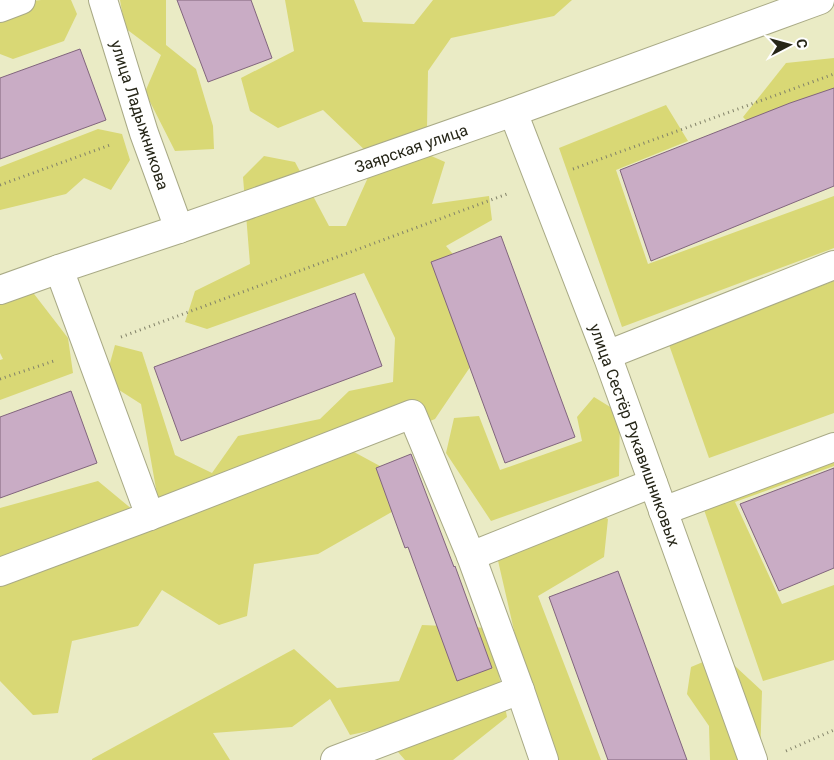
<svg xmlns="http://www.w3.org/2000/svg" width="834" height="760" font-family="Roboto,sans-serif">
  <style>
    .green { fill: #d9d875 }
    .building { fill: #c9acc5; stroke: #81657d }
    .lines { fill: none; stroke-linecap: round; stroke-linejoin: round }
    .minor-casing { stroke: #a9aa86; stroke-width: 30 }
    .path { stroke: #828269; stroke-width: 3; stroke-dasharray: 1 4; stroke-linecap: butt }
    .minor { stroke: #fff; stroke-width: 28 }
    .labels { text-anchor: middle; stroke-width: 4; stroke-linejoin: round; paint-order: stroke }
    .street-label { font-size: 16px; fill: #262618; stroke: #fff }
  </style>
  <rect width="100%" height="100%" fill="#eaebc5"/>
  <g class="green">
    <path d="M41 0H71L77 14 64 41 13 59 0 54V18L25 2Z"/>
    <path d="M120 0H166V45L196 69 213 126 214 149 175 151 145 92 161 55 125 28Z"/>
    <path d="M285 0H354L363 22 414 24 433 0H572L554 16 451 38 428 71 427 128 370 155 323 110 278 128 250 111 241 78 294 51Z"/>
    <path d="M834 58V102L757 132 743 117 786 63Z"/>
    <path d="M666 105 688 141 616 170 648 264 834 196V248L622 327 559 148Z"/>
    <path d="M98 129 122 134 130 160 111 190 84 178 66 194 0 210V167Z"/>
    <path d="M420 151 445 162 432 204 489 196 492 220 446 246 470 274 485 345 435 419 354 452 404 479V505L318 554 254 564 247 616 219 625 162 590 138 626 72 641 58 713 33 715 0 681V508L98 481 133 510 158 500 141 404 105 381 115 345 142 352 175 455 212 473 238 436 320 419 349 391 393 382 395 338 364 273 207 329 185 322 195 291 250 264 243 177 264 156 295 162 329 226H346L370 173Z"/>
    <path d="M834 281V413L709 458 668 342Z"/>
    <path d="M0 284 31 290 68 338 73 373 0 400V360L3 359 0 353Z"/>
    <path d="M594 397 620 413 619 476 491 521 446 453 454 418 479 416 500 470 582 441 577 417Z"/>
    <path d="M834 450V466L735 502 782 604 834 585V660L763 681 701 501Z"/>
    <path d="M574 501 608 519 604 557 538 596 601 760H556L522 665 493 539Z"/>
    <path d="M422 625 490 628 507 717 453 760H405L378 729 350 735 330 699 292 727 213 733 230 760H92V759L294 649 337 688 399 681Z"/>
    <path d="M722 654 762 691 760 760H710L709 726 687 694 691 667Z"/>
  </g>
  <g class="building">
    <path d="M177 0H251L272 58 208 82Z"/>
    <path d="M80 49 106 120 0 159V78Z"/>
    <path d="M834 88V186L651 261 620 170 790 103Z"/>
    <path d="M501 236 575 437 505 463 431 262Z"/>
    <path d="M355 293 382 366 181 441 154 367Z"/>
    <path d="M71 391 97 463 0 498V417Z"/>
    <path d="M411 454 454 567 455 566 492 668 457 681 408 547 405 548 376 468Z"/>
    <path d="M834 468V568L779 591 740 504Z"/>
    <path d="M618 571 687 760H608L549 597Z"/>
  </g>
  <g class="lines">
    <defs>
      <g id="minor">
        <path d="M103 0 144 133 179 229"/>
        <path d="M0 8 21 0"/>
        <path d="M513 112 607 355 753 760"/>
        <path d="M59 269 150 516"/>
        <path d="M0 290 59 269 179 229 513 112 820 0"/>
        <path d="M607 355 834 265"/>
        <path d="M663 511 834 447"/>
        <path d="M0 572 150 516 412 414 471 556 653 483"/>
        <path d="M520 690 544 760"/>
        <path d="M335 760 520 690 471 556"/>
      </g>
    </defs>
    <use href="#minor" class="minor-casing"/>
    <g class="path">
      <path d="M573 169 834 74"/>
      <path d="M0 185 110 145"/>
      <path d="M121 337 507 194"/>
      <path d="M0 379 54 361"/>
      <path d="M786 751 834 730"/>
    </g>
    <use href="#minor" class="minor"/>
  </g>
  <g class="labels">
    <g class="street-label">
      <text transform="translate(140 115) rotate(72)" y="6">улица Ладыжникова</text>
      <text transform="translate(411 148) rotate(-19)" y="6">Заярская улица</text>
      <text transform="translate(635 435) rotate(70)" y="6">улица Сестёр Рукавишниковых</text>
    </g>
  </g>
  <g transform="translate(789 45) rotate(84)" stroke="#ffffff" stroke-width="4" paint-order="stroke">
  <path d="M0-4L9 19L0 12L-9 19Z" fill="#262618"/>
  <text y="-8" font-size="14" font-weight="bold" text-anchor="middle" fill="#262618">С</text>
  </g>
</svg>
